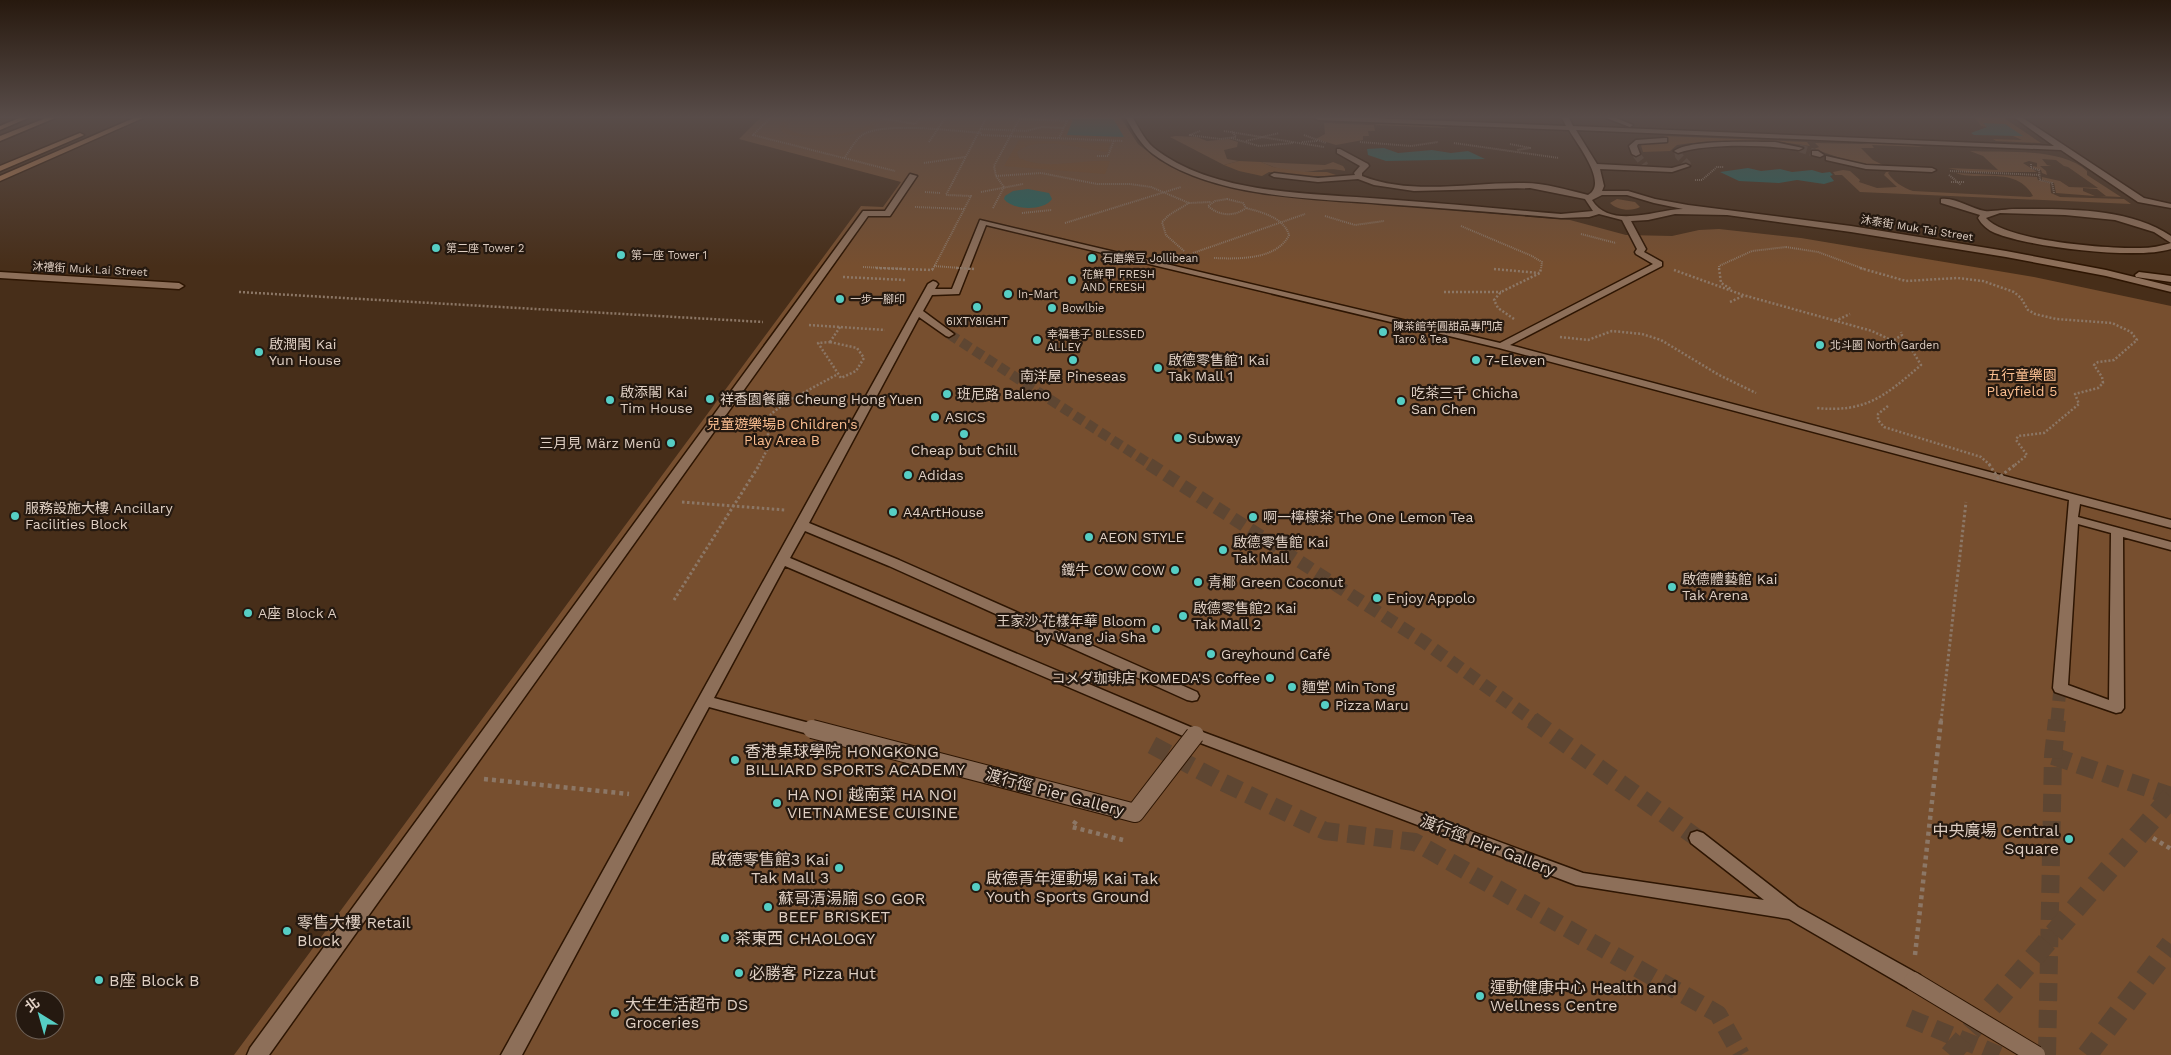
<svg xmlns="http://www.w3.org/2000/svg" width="2171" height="1055" font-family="'Work Sans','Noto Sans TC','Noto Sans JP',sans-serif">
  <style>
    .green { fill: #774f2f }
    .forest { fill: #7d4d25 }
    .water { fill: #226660 }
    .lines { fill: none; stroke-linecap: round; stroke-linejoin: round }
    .minor-tunnel-far3 { stroke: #5e4632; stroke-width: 8; stroke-dasharray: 8 4; stroke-linecap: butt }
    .minor-tunnel-far2 { stroke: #5e4632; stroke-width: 10; stroke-dasharray: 10 5; stroke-linecap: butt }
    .minor-tunnel-far1 { stroke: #5e4632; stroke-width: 13; stroke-dasharray: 13 7; stroke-linecap: butt }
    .minor-tunnel { stroke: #5e4632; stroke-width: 18; stroke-dasharray: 18 9; stroke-linecap: butt }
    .highway-tunnel { stroke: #5e4632; stroke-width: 21; stroke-dasharray: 21 11; stroke-linecap: butt }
    .minor-casing { stroke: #2d1502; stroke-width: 3 }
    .major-casing { stroke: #2d1502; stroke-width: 3 }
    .path-far3 { stroke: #8c7766; stroke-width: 2; stroke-dasharray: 1 1; stroke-linecap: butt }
    .path-far2 { stroke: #8c7766; stroke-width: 2.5; stroke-dasharray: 2 2; stroke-linecap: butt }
    .path-far1 { stroke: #8c7766; stroke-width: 3; stroke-dasharray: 2.5 2.5; stroke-linecap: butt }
    .path { stroke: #8c7766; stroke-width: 4.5; stroke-dasharray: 4 4; stroke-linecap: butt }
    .minor { fill: #8d6f59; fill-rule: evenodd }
    .major { fill: #b57c4e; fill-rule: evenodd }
    .minor-bridge-casing { stroke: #2d1502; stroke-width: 20; stroke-linecap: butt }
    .path-bridge-far2 { stroke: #8c7766; stroke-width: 2; stroke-dasharray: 1 1; stroke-linecap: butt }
    .path-bridge-far1 { stroke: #8c7766; stroke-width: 2.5; stroke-dasharray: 2 2; stroke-linecap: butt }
    .path-bridge { stroke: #8c7766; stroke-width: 3; stroke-dasharray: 2.5 2.5; stroke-linecap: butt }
    .minor-bridge { stroke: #8d6f59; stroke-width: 18 }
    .poi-dot { fill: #56cec4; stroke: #251910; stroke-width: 2 }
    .labels { text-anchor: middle; stroke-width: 4.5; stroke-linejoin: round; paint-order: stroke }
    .far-street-label { font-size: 11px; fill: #dfcfc3; stroke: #251910 }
    .far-poi-label { font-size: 11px; fill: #dfcfc3; stroke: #251910; text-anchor: start }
    .poi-label { font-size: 14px; fill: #dfcfc3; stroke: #251910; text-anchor: start }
    .park-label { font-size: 14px; fill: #fabe90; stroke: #251910 }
    .near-poi-label { font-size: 16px; fill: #dfcfc3; stroke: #251910; text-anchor: start }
    .near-street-label { font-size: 16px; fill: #dfcfc3; stroke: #251910 }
  </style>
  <rect width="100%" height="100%" fill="#472e19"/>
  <g class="green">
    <path d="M760 118H1121L1138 144 1159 160 1192 175 1255 191 1305 198 1570 220 1626 235 1672 236 1699 230 1719 229 1801 238 2034 277 2171 306V1055H234L861 206 883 207 901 182 739 139Z"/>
    <path d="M1324 123 1373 125 1387 123H1423L1449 128 1374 125 1375 131H1368L1369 136H1363V140L1336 145 1316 139 1325 134Z"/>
    <path d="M1176 136 1197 137 1207 141 1229 139 1238 142 1237 147 1224 150 1227 159 1239 161 1224 165 1170 137Z"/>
    <path d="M1876 142 1900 143 1924 147 1872 145 1874 148H1861L1873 160 1885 166 1855 163 1814 149 1819 147 1815 143 1862 144Z"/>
    <path d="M1970 151C2004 153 2061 147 2087 171V175L2121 197 2099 196H2106L2097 189 2083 188V191L2095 196 2056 193 2054 183 2042 180V177L2060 181 2069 187 2098 188 2068 167 2064 166 2056 160 2042 159 2047 165 2051 166H2040L2046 171 2047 175 2042 173 2041 170 2033 168V166L2037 167V163L2029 161 2023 163 2037 172H1967L1948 168 1998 170 1983 156Z"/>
    <path d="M1261 162 1325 165 1333 162 1343 166 1345 169V171C1328 167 1320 171 1304 172 1290 172 1274 168 1261 162Z"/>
    <path d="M1843 170 1850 171 1860 180 1859 182 1877 188 1897 187 1884 175 1886 172 1890 171 1888 173C1893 181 1903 188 1913 191L2030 197 2033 196C2016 165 1979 182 1956 173L2037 177 2038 180 2050 183 2051 193 2060 197 2124 199 2131 204 1860 192 1842 175H1835L1833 172Z"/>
    <path d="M1617 199 1635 202 1640 207C1631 212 1617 210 1610 203Z"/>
  </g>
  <g class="forest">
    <path d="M878 118H885C867 139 812 141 787 134L782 132 779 126 783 119 790 120 787 128C805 143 862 135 878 118Z"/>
    <path d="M1975 118H2004L2041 143 1996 141 1993 139 2022 140 1984 123 1987 127 1981 126Z"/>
    <path d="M1664 136 1807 142 1810 146 1772 141 1691 143 1677 145 1670 151 1643 152 1641 145 1652 142 1668 143Z"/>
    <path d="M1019 140 1110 143 1107 152C1084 150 1037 134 1017 152L1019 158C1047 171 1081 159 1110 161L1105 174 1004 166Z"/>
    <path d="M1239 161 1261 162 1273 167 1304 172H1327L1339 176H1303L1269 172 1262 176 1239 171 1224 165Z"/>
  </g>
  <g class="water">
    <path d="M1048 118H1113L1124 137 1067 135 1073 119Z"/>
    <path d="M1983 123 2005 124 2023 136 1974 135 1971 133 1987 127Z"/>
    <path d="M1384 148 1398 153 1432 150 1451 153 1468 151 1485 159 1386 161 1368 155 1367 149Z"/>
    <path d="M1748 168 1761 171 1780 169 1792 172 1812 170 1822 173 1830 172 1833 175 1830 176 1834 181 1824 184 1797 180 1779 183 1739 181 1720 172Z"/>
    <path d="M1028 189 1049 193 1052 199C1044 211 1013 211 1004 199L1005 196 1013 191Z"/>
  </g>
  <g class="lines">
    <g class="minor-tunnel-far3">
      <path d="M1799 148 1815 153"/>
      <path d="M1678 151 1679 156 1687 164 1686 166"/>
      <path d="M1636 154 1645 166"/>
    </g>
    <path class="minor-tunnel-far2" d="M949 334 1151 465"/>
    <g class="minor-tunnel-far1">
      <path d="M1149 464 1424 642 1534 721"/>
      <path d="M2057 721 2060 688"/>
    </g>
    <g class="minor-tunnel">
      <path d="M1532 720 1697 838"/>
      <path d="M1152 745 1216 779 1325 831 1415 842 1718 1014 1741 1055"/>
      <path d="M2053 756 2171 796"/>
      <path d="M1909 1018 1999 1055"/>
      <path d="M2047 1055 2053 756 2057 720"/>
    </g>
    <g class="highway-tunnel">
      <path d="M1950 1055 2171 797"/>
      <path d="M2087 1055 2171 944"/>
    </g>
    <defs>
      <g id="minor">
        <path d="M1126 118H1133C1140 130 1146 143 1158 151 1218 195 1312 193 1383 199 1442 203 1502 209 1561 214L1593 211 1585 199 1530 188 1414 191 1374 185 1358 179 1318 182 1274 177 1270 175 1274 173 1318 178 1355 175 1354 173 1360 166 1337 153V149H1340L1368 164 1369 166 1362 173V176C1413 196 1470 182 1524 183 1546 183 1567 190 1588 195 1609 184 1577 144 1569 130L1318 120 1315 118H1373L1566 126 1562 118H1569L1573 126 2054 146 2015 118H2023L2144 198 2171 204V208L2138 202 2061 150 1576 130 1597 164 1672 168 1686 164 1690 166 1672 172 1600 169 1604 186 1602 191H1628L1655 199 1688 205 1851 226 2006 251 2106 270 2171 286V292L2106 276 2006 257 1851 232 1727 215 1675 214 1648 220 1631 221 1646 249 1644 252 1662 262V266L1510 345 2171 520V528L2080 504 2078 517 2171 542V550L2123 537 2124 708 2121 712 2116 713 2055 692 2053 688 2069 500 1499 348 986 225 959 294 932 295 923 311 954 334 949 337 946 336 919 317 809 523 899 560 1197 692 1199 696 1197 700 1192 701 1187 700 889 566 805 531 790 558 1200 731 1583 873 1764 900 1691 843 1689 838 1691 833 1697 831 1703 833 1798 907 1920 975 1922 981 1920 987 1913 990 1906 987 1789 919 1576 885 1190 739 785 566 714 698 817 725 820 729 817 733 812 735 709 707 522 1055H501L928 284 933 281 936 282 938 284 935 289H952L980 220 1500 343 1653 264 1636 254 1635 252 1637 249 1622 220 1599 214 1589 217 1561 218C1502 213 1443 208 1384 204 1312 198 1212 198 1153 154 1141 145 1133 131 1126 118ZM1602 195H1627L1654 203 1683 209C1658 209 1610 230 1592 200ZM2078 524 2111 533 2109 700 2068 685Z"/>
        <path d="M1606 118H1616L1633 125 1630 127Z"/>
        <path d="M1664 138H1667V142L1638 144 1637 146 1640 154 1636 156 1632 154 1629 146 1636 140Z"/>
        <path d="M1775 142 1803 148 1799 150C1766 145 1710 143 1678 153L1674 151C1689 139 1754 142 1775 142Z"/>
        <path d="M1812 151H1818L1824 155 1820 157 1812 155Z"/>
        <path d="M1826 156 1866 165 1932 168 1936 170 1932 172 1866 169 1826 160Z"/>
        <path d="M910 174 917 176 890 216H868L269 1055H247L250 1048 863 211H885Z"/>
        <path d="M1941 199C1956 197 1971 209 1985 211 1991 212 2007 209 2015 209 2065 209 2128 207 2171 236V243L2154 232 2115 220 2065 215 2000 213 1986 218C2005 241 2109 249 2140 248 2151 248 2161 246 2171 243V249C2137 260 2029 247 1995 233 1988 230 1982 225 1978 218L1980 215 1941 203Z"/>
        <path d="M0 272 179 283 184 286 179 289 0 278Z"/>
        <path d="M2139 272 2171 276V282L2136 277 2135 275Z"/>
      </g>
      <g id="major">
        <path d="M19 118H28L0 130V126Z"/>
        <path d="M46 118H55L0 141V136Z"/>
        <path d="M134 118H143L0 181V176Z"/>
        <path d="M80 133 84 135 82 136 0 171V166Z"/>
      </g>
    </defs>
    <use href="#minor" class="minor-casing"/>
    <use href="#major" class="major-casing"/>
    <g class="path-far3">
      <path d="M770 118 753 135 895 171"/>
      <path d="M880 118 915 124 920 118"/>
      <path d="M1019 119 1067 121 1059 138"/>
      <path d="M1026 131 1042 127 1064 128"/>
      <path d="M1224 131 1324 147"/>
      <path d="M981 135 1123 141"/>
      <path d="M1189 135 1220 139 1236 137 1232 131"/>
      <path d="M1190 135 1200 131"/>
      <path d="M1304 135 1326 143"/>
      <path d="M1231 138 1259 146 1293 143"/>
      <path d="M1246 141 1279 133"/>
      <path d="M929 142 945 118"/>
      <path d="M1302 142 1318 141"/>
      <path d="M1360 142 1411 146 1438 142"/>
      <path d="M1454 143 1559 158"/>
      <path d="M1510 144 1530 148 1517 150"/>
      <path d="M1097 156H1108L1114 140"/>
      <path d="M844 158C850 151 855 139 864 134 885 122 956 131 982 133"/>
      <path d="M924 163 965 157"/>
      <path d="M2031 164V168L2039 170 2040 180 2052 183 2054 193"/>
      <path d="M1950 171 2040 175"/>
      <path d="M1949 175 1961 185"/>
      <path d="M996 176 1041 173 1097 184H1130L1151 187 1189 203 1211 202"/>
      <path d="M1695 180H1702L1717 167H1724"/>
      <path d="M1951 182H1964"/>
      <path d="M925 192 941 193"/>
      <path d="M981 192 1023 184"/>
      <path d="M1227 199 1243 203 1246 208C1234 217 1219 216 1208 206L1215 201Z"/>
      <path d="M915 207 964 209"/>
      <path d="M993 208 1004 187 996 176 994 166 1020 118"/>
      <path d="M1022 213 1052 210"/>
      <path d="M1325 216 1355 225 1384 221"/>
      <path d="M1065 223 1181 187"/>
      <path d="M1461 226 1532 256 1542 262 1541 269"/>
      <path d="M1581 234 1616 243"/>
      <path d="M1184 251 1166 235 1162 222 1169 215 1189 203"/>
      <path d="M1193 253 1305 214"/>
      <path d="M1214 258C1238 259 1277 260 1289 235 1284 218 1262 212 1246 208"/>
      <path d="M1719 269V266L1752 251 1786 247"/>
    </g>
    <g class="path-far2">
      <path d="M1719 268 1721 283 1731 289"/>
      <path d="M1494 269 1539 273"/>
      <path d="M1674 270 1743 295 1872 331 1912 350 1921 365C1885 396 1866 413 1816 408"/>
      <path d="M843 277 905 280"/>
      <path d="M239 292 763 322"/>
      <path d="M1444 292H1501"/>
      <path d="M1730 302 1743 296"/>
      <path d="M1514 319 1498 308 1494 300 1501 292 1540 273 1541 268"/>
      <path d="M1835 321 1850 314"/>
      <path d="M809 325 885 330"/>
      <path d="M1560 337 1588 340 1612 331 1642 334 1661 340 1719 375 1756 393"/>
      <path d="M1894 340 1902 335 1901 332"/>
      <path d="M830 342 857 348 864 358 856 371 841 378 818 343Z"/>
      <path d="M830 342 840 327"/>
      <path d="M759 465 768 448V420L771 414 788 401 838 374"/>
    </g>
    <g class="path-far1">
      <path d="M682 502 785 510"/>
      <path d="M674 600 760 464"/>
      <path d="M1941 721 1966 502"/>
    </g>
    <g class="path">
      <path d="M484 779 629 794"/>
      <path d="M1076 821 1072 827 1123 840"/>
      <path d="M2153 838 2171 849"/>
      <path d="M1915 955 1941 720"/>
    </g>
    <use href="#minor" class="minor"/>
    <use href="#major" class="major"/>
    <defs>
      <g id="minor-bridge">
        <path d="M812 729 1135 813 1195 735"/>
        <path d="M1913 981 2036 1055"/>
      </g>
    </defs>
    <use href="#minor-bridge" class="minor-bridge-casing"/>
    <g class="path-bridge-far2">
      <path d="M980 129 1026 131"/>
      <path d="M1786 247 1818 252 1864 269"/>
      <path d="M934 266 973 269"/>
      <path d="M863 267 905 269"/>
      <path d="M933 269 971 196 946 195 986 118"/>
    </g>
    <g class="path-bridge-far1">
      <path d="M876 268 932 270 933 268"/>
      <path d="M956 268 975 269"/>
      <path d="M1860 268 1906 281 1957 278 1983 281 2014 292 2021 298 2028 310 2035 314 2056 319 2112 323 2131 332 2137 340 2114 360 2098 362 2094 365 2102 377 2103 383 2098 388 2075 394 2079 404 2044 433 2018 436 2016 440 2027 455 2015 465"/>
      <path d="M1888 406 1878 414V420L1884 427 1981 457 1990 465"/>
    </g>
    <path class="path-bridge" d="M1989 464 1998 478 2016 464"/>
    <use href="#minor-bridge" class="minor-bridge"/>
  </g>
  <linearGradient id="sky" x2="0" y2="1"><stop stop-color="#27190e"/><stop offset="0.44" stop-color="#584c49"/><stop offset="1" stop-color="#584c49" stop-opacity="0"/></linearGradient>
  <rect width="2171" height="266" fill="url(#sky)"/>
  <g class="poi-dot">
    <circle cx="436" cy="248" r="5"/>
    <circle cx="621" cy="255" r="5"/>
    <circle cx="1092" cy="258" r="5"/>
    <circle cx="1072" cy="280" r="5"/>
    <circle cx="1008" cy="294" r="5"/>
    <circle cx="840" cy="299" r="5"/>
    <circle cx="977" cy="307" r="5"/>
    <circle cx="1052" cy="308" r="5"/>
    <circle cx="1383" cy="332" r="5"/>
    <circle cx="1037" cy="340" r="5"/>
    <circle cx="1820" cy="345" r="5"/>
    <circle cx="259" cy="352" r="5"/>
    <circle cx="1073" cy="360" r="5"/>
    <circle cx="1476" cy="360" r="5"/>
    <circle cx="1158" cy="368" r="5"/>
    <circle cx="947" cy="394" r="5"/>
    <circle cx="710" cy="399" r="5"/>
    <circle cx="610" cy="400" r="5"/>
    <circle cx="1401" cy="401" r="5"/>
    <circle cx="935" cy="417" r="5"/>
    <circle cx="964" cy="434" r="5"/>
    <circle cx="1178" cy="438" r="5"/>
    <circle cx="671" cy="443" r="5"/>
    <circle cx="908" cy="475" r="5"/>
    <circle cx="893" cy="512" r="5"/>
    <circle cx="15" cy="516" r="5"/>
    <circle cx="1253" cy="517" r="5"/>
    <circle cx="1089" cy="537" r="5"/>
    <circle cx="1223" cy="550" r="5"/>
    <circle cx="1175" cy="570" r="5"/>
    <circle cx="1198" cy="582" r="5"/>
    <circle cx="1672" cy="587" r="5"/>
    <circle cx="1377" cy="598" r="5"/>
    <circle cx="248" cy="613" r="5"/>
    <circle cx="1183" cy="616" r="5"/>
    <circle cx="1156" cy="629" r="5"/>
    <circle cx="1211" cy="654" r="5"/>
    <circle cx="1270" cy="678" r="5"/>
    <circle cx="1292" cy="687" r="5"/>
    <circle cx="1325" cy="705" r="5"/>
    <circle cx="735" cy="760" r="5"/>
    <circle cx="777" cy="803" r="5"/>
    <circle cx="2069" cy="839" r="5"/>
    <circle cx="839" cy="868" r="5"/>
    <circle cx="976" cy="887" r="5"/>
    <circle cx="768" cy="907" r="5"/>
    <circle cx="287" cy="931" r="5"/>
    <circle cx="725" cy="938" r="5"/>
    <circle cx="739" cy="973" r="5"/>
    <circle cx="99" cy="980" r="5"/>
    <circle cx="1480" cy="996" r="5"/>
    <circle cx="615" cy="1013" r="5"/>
  </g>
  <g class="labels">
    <g class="far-street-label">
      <text transform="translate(1917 228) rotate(9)" y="4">沐泰街 Muk Tai Street</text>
      <text transform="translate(90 269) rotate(3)" y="4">沐禮街 Muk Lai Street</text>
    </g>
    <g class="far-poi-label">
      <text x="446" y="252">第二座 Tower 2</text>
      <text x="631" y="259">第一座 Tower 1</text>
      <text x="1102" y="262">石磨樂豆 Jollibean</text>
      <text x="1082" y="278">花鮮甲 FRESH<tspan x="1082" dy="13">AND FRESH</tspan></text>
      <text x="1018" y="298">In-Mart</text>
      <text x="850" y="303">一步一腳印</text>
      <text x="1062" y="312">Bowlbie</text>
      <text x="977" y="325" text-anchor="middle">6IXTY8IGHT</text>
      <text x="1393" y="330">陳茶館芋圓甜品專門店<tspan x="1393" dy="13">Taro &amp; Tea</tspan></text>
      <text x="1047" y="338">幸福巷子 BLESSED<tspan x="1047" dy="13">ALLEY</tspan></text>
      <text x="1830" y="349">北斗園 North Garden</text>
    </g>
    <g class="poi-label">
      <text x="269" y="349">啟潤閣 Kai<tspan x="269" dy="16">Yun House</tspan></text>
      <text x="1168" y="365">啟德零售館1 Kai<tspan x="1168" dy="16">Tak Mall 1</tspan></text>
      <text x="1486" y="365">7-Eleven</text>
      <text x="1073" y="381" text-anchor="middle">南洋屋 Pineseas</text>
      <text x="620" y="397">啟添閣 Kai<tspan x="620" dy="16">Tim House</tspan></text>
      <text x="1411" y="398">吃茶三千 Chicha<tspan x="1411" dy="16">San Chen</tspan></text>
      <text x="957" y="399">班尼路 Baleno</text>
      <text x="720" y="404">祥香園餐廳 Cheung Hong Yuen</text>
      <text x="945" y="422">ASICS</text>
      <text x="1188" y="443">Subway</text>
      <text x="661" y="448" text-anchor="end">三月見 März Menü</text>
      <text x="964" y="455" text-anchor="middle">Cheap but Chill</text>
      <text x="918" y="480">Adidas</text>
      <text x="25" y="513">服務設施大樓 Ancillary<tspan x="25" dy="16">Facilities Block</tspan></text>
      <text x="903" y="517">A4ArtHouse</text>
      <text x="1263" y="522">啊一檸檬茶 The One Lemon Tea</text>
      <text x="1099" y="542">AEON STYLE</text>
      <text x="1233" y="547">啟德零售館 Kai<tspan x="1233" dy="16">Tak Mall</tspan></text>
      <text x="1165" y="575" text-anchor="end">鐵牛 COW COW</text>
      <text x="1682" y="584">啟德體藝館 Kai<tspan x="1682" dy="16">Tak Arena</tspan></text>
      <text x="1208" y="587">青椰 Green Coconut</text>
      <text x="1387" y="603">Enjoy Appolo</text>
      <text x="1193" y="613">啟德零售館2 Kai<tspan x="1193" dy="16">Tak Mall 2</tspan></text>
      <text x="258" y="618">A座 Block A</text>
      <text x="1146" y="626" text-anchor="end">王家沙·花樣年華 Bloom<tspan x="1146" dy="16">by Wang Jia Sha</tspan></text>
      <text x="1221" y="659">Greyhound Café</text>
      <text x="1260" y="683" text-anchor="end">コメダ珈琲店 KOMEDA'S Coffee</text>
      <text x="1302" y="692">麵堂 Min Tong</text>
      <text x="1335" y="710">Pizza Maru</text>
    </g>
    <g class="park-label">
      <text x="2022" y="380">五行童樂園<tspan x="2022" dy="16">Playfield 5</tspan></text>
      <text x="782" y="429">兒童遊樂場B Children's<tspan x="782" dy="16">Play Area B</tspan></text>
    </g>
    <g class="near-poi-label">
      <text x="745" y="757">香港桌球學院 HONGKONG<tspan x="745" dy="18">BILLIARD SPORTS ACADEMY</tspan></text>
      <text x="787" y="800">HA NOI 越南菜 HA NOI<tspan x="787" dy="18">VIETNAMESE CUISINE</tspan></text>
      <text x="2059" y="836" text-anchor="end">中央廣場 Central<tspan x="2059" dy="18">Square</tspan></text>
      <text x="829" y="865" text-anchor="end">啟德零售館3 Kai<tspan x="829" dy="18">Tak Mall 3</tspan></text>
      <text x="986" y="884">啟德青年運動場 Kai Tak<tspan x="986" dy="18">Youth Sports Ground</tspan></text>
      <text x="778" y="904">蘇哥清湯腩 SO GOR<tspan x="778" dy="18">BEEF BRISKET</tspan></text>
      <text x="297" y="928">零售大樓 Retail<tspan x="297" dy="18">Block</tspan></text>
      <text x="735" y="944">茶東西 CHAOLOGY</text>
      <text x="749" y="979">必勝客 Pizza Hut</text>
      <text x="109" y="986">B座 Block B</text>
      <text x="1490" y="993">運動健康中心 Health and<tspan x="1490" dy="18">Wellness Centre</tspan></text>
      <text x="625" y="1010">大生生活超市 DS<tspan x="625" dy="18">Groceries</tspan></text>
    </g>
    <g class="near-street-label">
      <text transform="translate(1055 792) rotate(15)" y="6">渡行徑 Pier Gallery</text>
      <text transform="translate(1488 845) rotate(21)" y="6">渡行徑 Pier Gallery</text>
    </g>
  </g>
  <g transform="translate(40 1015) rotate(323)"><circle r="24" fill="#251910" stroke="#6f6258"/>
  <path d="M0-4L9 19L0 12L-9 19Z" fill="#56cec4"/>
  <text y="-8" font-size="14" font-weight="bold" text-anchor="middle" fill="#dfcfc3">北</text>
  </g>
</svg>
